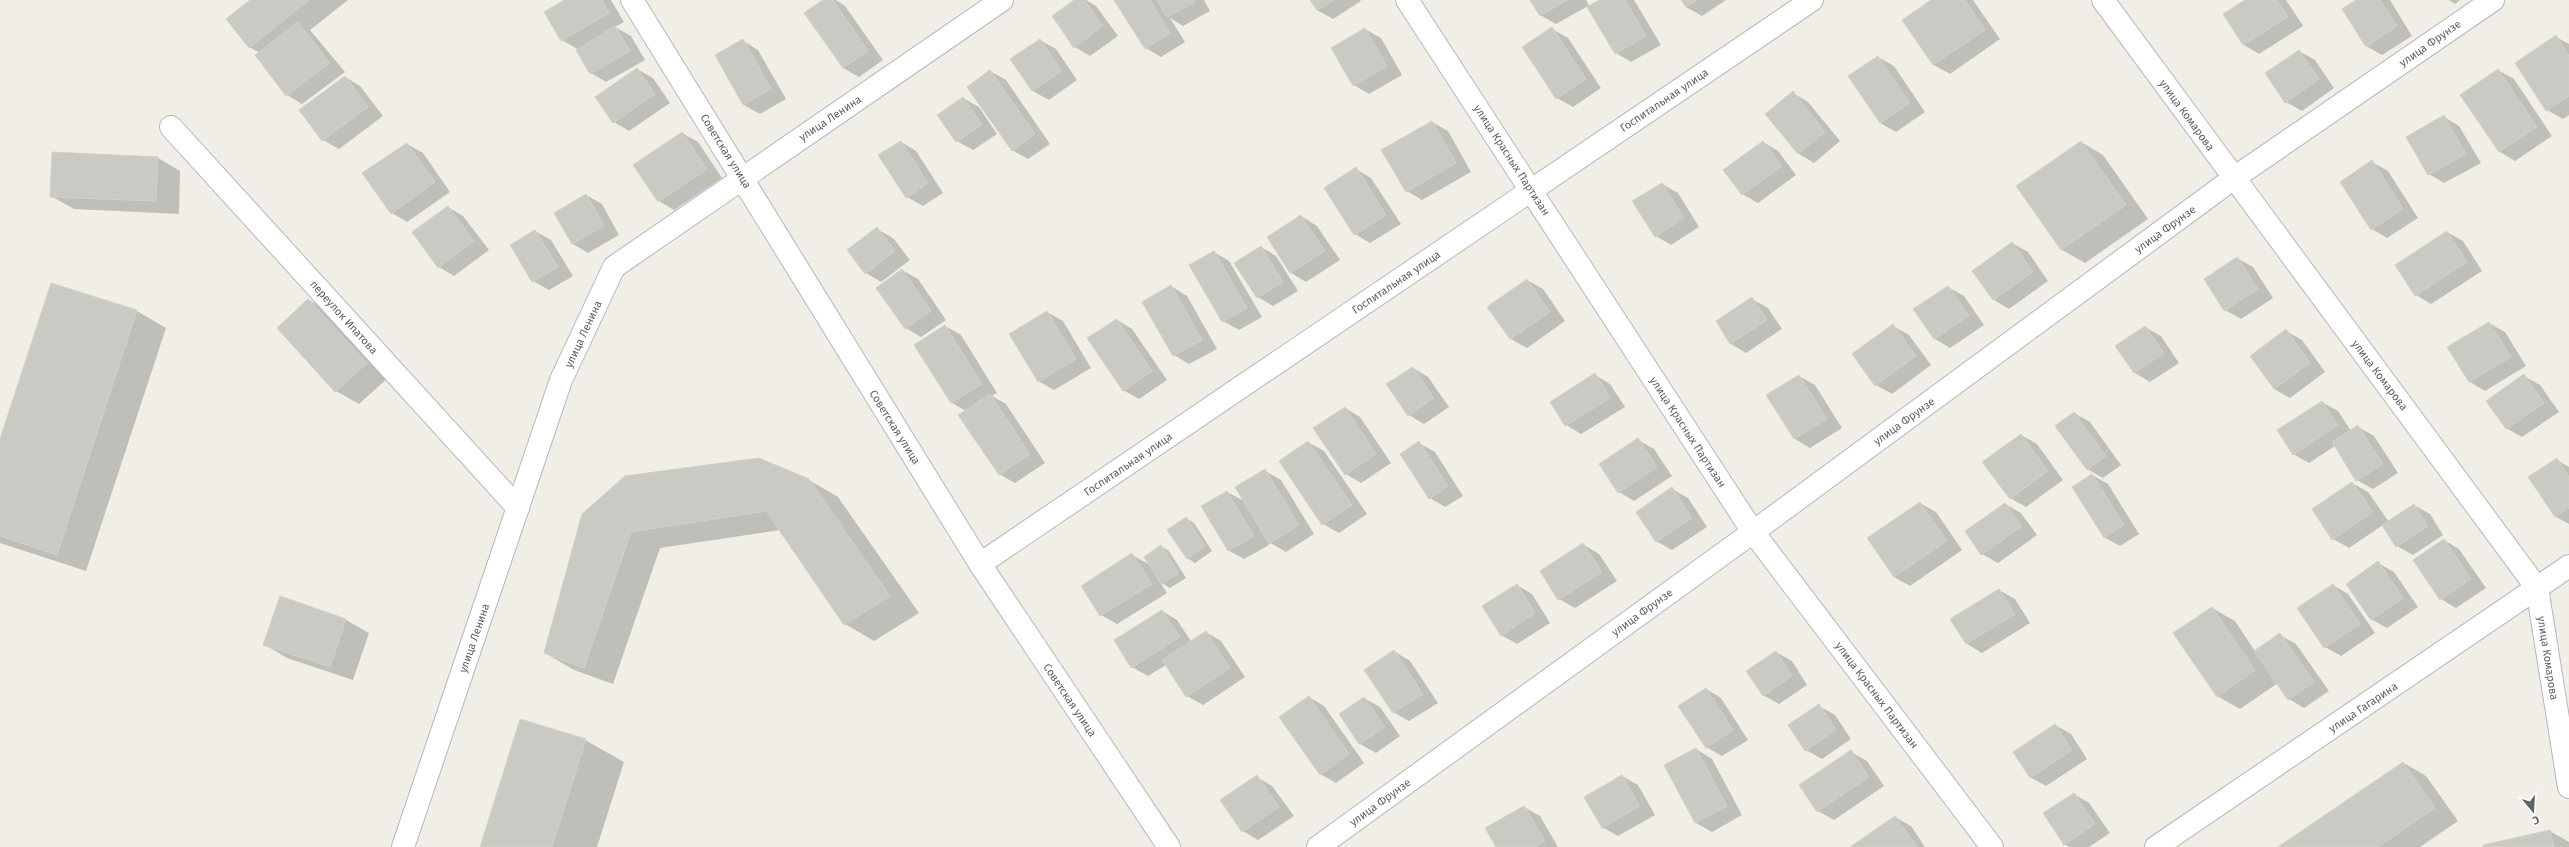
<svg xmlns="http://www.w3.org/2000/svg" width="2569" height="847" font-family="'Fira Sans',sans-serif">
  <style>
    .shadow { fill: #0003 }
    .building { fill: #cbc9c4; stroke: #d4d0c6 }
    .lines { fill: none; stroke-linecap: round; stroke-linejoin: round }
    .minor-casing { stroke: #b4b7bb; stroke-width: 24 }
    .tertiary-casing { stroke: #b4b7bb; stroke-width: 24 }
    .secondary-casing { stroke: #b3b6bb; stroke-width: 24 }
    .minor { stroke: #fff; stroke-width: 22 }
    .tertiary { stroke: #fff; stroke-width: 22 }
    .secondary { stroke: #fff; stroke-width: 22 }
    .labels { text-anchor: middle; stroke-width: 3; stroke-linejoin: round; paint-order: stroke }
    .street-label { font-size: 11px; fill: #5f6266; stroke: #fff }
  </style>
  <rect width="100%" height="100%" fill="#f0eee7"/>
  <g class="shadow">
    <path d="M252 0H348L310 30 345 72 302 104 287 95 256 56 260 53 249 47Z"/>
    <path d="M566 0H611L624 22 615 27 631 36 645 60 606 82 591 73 579 50 562 40Z"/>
    <path d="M825 0H836L845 6 883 60 859 77 843 68Z"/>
    <path d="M1076 0H1086L1096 6 1118 36 1090 56 1075 47Z"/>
    <path d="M1115 0H1204L1210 11 1183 26 1170 18 1185 42 1161 57 1146 48Z"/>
    <path d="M1311 0H1360L1361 1 1333 19 1317 10Z"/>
    <path d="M1532 0H1586L1590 7 1601 0H1634L1661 45 1631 62 1616 53 1588 6 1556 24 1540 15Z"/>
    <path d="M1682 0H1726L1702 16 1686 7Z"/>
    <path d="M1933 0H1973L2000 39 1950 74 1934 65 1904 20Z"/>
    <path d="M2247 0H2286L2303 26 2259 54 2244 45 2225 14Z"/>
    <path d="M2358 0H2390L2412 36 2382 55 2366 46Z"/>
    <path d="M2449 0H2460L2455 4Z"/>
    <path d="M1365 29 1381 38 1402 75 1369 94 1354 85Z"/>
    <path d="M1552 29 1568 38 1601 88 1573 107 1557 98Z"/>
    <path d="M2556 37 2569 44V115L2563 119 2547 110Z"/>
    <path d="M1040 40 1056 49 1077 80 1049 100 1033 91 1011 60Z"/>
    <path d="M743 41 758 50 786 99 760 114 744 105 716 55Z"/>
    <path d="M2299 51 2315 60 2334 88 2302 111 2286 102Z"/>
    <path d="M1878 57 1894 66 1925 112 1896 132 1880 123Z"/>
    <path d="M637 69 653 78 670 103 629 131 614 122Z"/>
    <path d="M2498 70 2514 79 2552 136 2515 161 2500 152 2462 95Z"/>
    <path d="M990 71 1006 80 1050 144 1028 159 1012 150Z"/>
    <path d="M345 77 360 86 383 116 339 149 323 140Z"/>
    <path d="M1793 93 1808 102 1840 141 1814 163 1799 154 1767 114Z"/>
    <path d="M963 98 979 107 997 134 973 150 957 141 939 115Z"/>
    <path d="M2444 117 2459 126 2481 163 2444 183 2429 174Z"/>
    <path d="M1432 122 1448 131 1471 172 1422 200 1407 191Z"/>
    <path d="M682 133 698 142 722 178 674 210 659 201Z"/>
    <path d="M901 142 916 151 943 193 923 206 907 197Z"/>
    <path d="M1763 142 1778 151 1796 175 1758 203 1742 194Z"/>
    <path d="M2081 142 2103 155 2148 219 2085 263 2062 250 2018 186Z"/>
    <path d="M407 144 423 153 450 192 407 222 392 213Z"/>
    <path d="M158 158 180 171 179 214 74 209 51 196Z"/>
    <path d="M2372 162 2388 171 2418 218 2387 238 2372 229Z"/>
    <path d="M1356 169 1371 178 1401 224 1370 243 1355 234Z"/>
    <path d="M1662 184 1678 193 1699 227 1671 245 1656 236Z"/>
    <path d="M586 195 602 204 619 235 588 253 573 244 555 213Z"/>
    <path d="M448 207 463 216 489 250 454 276 439 267Z"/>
    <path d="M1301 216 1317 226 1340 260 1306 282 1291 273 1268 238Z"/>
    <path d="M877 229 893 238 910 260 881 282 866 273Z"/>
    <path d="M535 231 551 240 573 276 549 290 533 281Z"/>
    <path d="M2447 232 2463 241 2482 271 2431 304 2416 295Z"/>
    <path d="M2012 243 2028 252 2048 281 2009 309 1994 300 1973 271Z"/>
    <path d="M1261 247 1276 256 1298 291 1273 306 1258 297Z"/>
    <path d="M1214 252 1229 261 1262 317 1239 330 1223 321Z"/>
    <path d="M2237 258 2253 267 2273 298 2241 319 2225 310Z"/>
    <path d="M902 270 918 279 946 320 921 337 906 328Z"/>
    <path d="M1527 280 1543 289 1565 321 1527 348 1511 339 1489 307Z"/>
    <path d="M1171 286 1187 296 1217 349 1189 364 1174 355Z"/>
    <path d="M1948 287 1964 296 1984 325 1950 348 1935 339 1915 310Z"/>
    <path d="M1752 299 1768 308 1782 329 1746 353 1731 344 1717 322Z"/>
    <path d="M309 300 331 313 390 376 359 404 336 391 278 328Z"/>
    <path d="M137 311 166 328 86 571 0 543V442Z"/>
    <path d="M1047 312 1063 321 1091 368 1054 390 1038 381Z"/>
    <path d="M1117 320 1132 329 1167 380 1139 399 1123 390Z"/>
    <path d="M2489 323 2505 332 2526 366 2485 391 2470 382 2449 348Z"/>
    <path d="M945 326 961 335 997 393 992 396 1006 404 1045 463 1015 483 999 474 966 411 952 403 915 345Z"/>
    <path d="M1893 326 1909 335 1931 365 1892 394 1876 385Z"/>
    <path d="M2145 327 2161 336 2179 363 2150 382 2135 373 2117 346Z"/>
    <path d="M2286 331 2302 340 2325 372 2290 398 2274 389Z"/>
    <path d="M1413 368 1428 377 1449 407 1424 424 1409 415 1388 384Z"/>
    <path d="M1595 375 1610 384 1625 407 1581 434 1566 425Z"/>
    <path d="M1799 376 1815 385 1842 428 1810 448 1795 439Z"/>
    <path d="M2524 376 2540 385 2559 412 2522 437 2506 428Z"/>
    <path d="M2322 402 2338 411 2351 431 2358 427 2374 436 2398 473 2373 489 2357 480 2335 446 2309 463 2293 454Z"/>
    <path d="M1345 408 1360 417 1391 463 1361 483 1346 474Z"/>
    <path d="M2074 413 2090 422 2121 465 2103 478 2087 469Z"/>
    <path d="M2021 435 2037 444 2063 480 2026 507 2010 498Z"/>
    <path d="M1638 440 1654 449 1672 476 1634 501 1619 492Z"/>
    <path d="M1308 442 1324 451 1367 514 1339 533 1323 524Z"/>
    <path d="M1419 443 1435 452 1463 496 1445 507 1430 498Z"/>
    <path d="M2557 460 2569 467V524L2556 517Z"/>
    <path d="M1265 471 1281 480 1314 534 1286 552 1267 541 1269 545 1244 559 1228 550 1227 492 1246 502Z"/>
    <path d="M2092 475 2108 484 2139 534 2120 546 2104 537Z"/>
    <path d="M809 480 838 497 919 613 874 641 845 624 780 530 660 548 613 684 574 670 545 653 583 515Z"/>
    <path d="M2352 483 2368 492 2389 522 2414 505 2430 514 2443 535 2413 555 2397 546 2383 525 2349 548 2333 539Z"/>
    <path d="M1672 489 1688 498 1707 527 1672 550 1656 541Z"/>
    <path d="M1920 503 1936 512 1962 550 1910 586 1894 577Z"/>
    <path d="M2005 504 2021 513 2037 535 1998 563 1982 554Z"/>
    <path d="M1186 518 1194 523 1212 551 1195 563 1187 558Z"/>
    <path d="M2444 540 2459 549 2486 588 2456 608 2441 599Z"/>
    <path d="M1584 545 1599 554 1617 581 1575 608 1559 599Z"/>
    <path d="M1162 547 1169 551 1186 578 1170 588 1160 582 1167 593 1117 624 1101 615 1082 586 1132 555 1150 565Z"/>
    <path d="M2378 563 2394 572 2418 607 2387 628 2371 619Z"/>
    <path d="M1517 585 1532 594 1550 623 1517 644 1501 635Z"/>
    <path d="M2333 585 2348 594 2375 633 2341 656 2325 647Z"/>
    <path d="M1999 590 2015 599 2030 623 1982 653 1967 644Z"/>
    <path d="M281 597 346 620 369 633 353 680 287 658 265 645Z"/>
    <path d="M2212 608 2235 621 2255 651 2280 635 2296 644 2329 691 2304 708 2289 699 2278 683 2240 709 2217 696Z"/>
    <path d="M1162 611 1177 620 1191 641 1206 632 1221 641 1245 677 1203 705 1187 696 1166 665 1148 676 1132 667Z"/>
    <path d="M1394 651 1410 661 1438 703 1409 721 1393 712Z"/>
    <path d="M1776 652 1792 661 1807 685 1779 704 1763 695Z"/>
    <path d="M1706 689 1721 698 1748 740 1722 756 1706 747Z"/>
    <path d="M1309 697 1324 706 1364 763 1336 783 1320 774Z"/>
    <path d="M1364 698 1380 707 1400 736 1376 753 1360 744 1340 714Z"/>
    <path d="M1819 706 1835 715 1851 739 1822 759 1806 750Z"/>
    <path d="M2055 725 2071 734 2087 759 2046 786 2030 777Z"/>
    <path d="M585 740 624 762 597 847H481Z"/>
    <path d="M1696 749 1712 759 1742 815 1712 832 1696 823 1665 766Z"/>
    <path d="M1851 752 1867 761 1884 786 1834 820 1818 811Z"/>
    <path d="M2404 763 2426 776 2458 821 2420 847H2279Z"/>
    <path d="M1622 776 1638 785 1655 815 1618 836 1602 827Z"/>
    <path d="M1257 777 1272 786 1294 816 1258 840 1243 831Z"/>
    <path d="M2074 794 2089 803 2110 833 2089 847H2070L2064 844Z"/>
    <path d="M1524 807 1540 816 1558 847H1497Z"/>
    <path d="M1895 817 1911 826 1925 847H1852Z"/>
    <path d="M2550 831 2569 842V847H2484Z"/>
  </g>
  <g class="building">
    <path d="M250 0H309L249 48 226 19Z"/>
    <path d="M564 0H602L609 13 561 41 544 12Z"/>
    <path d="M823 0H833L868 51 843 68 804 13Z"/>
    <path d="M1074 0H1084L1103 26 1074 48 1052 16Z"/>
    <path d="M1114 0H1150L1170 33 1145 49Z"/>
    <path d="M1157 0H1194L1195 2 1167 17Z"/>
    <path d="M1310 0H1334L1317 10Z"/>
    <path d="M1530 0H1567L1540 16Z"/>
    <path d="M1599 0H1625L1646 36 1615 54 1587 7Z"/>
    <path d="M1681 0H1697L1686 7Z"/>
    <path d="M1931 0H1965L1985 30 1933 65 1902 20Z"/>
    <path d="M2245 0H2277L2288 17 2243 45 2223 14Z"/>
    <path d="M2356 0H2380L2397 26 2366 47 2342 9Z"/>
    <path d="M298 22 330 63 286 96 255 55Z"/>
    <path d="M615 26 630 51 590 74 576 50Z"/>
    <path d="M1552 27 1586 79 1556 99 1522 47Z"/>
    <path d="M1365 28 1387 66 1353 86 1331 48Z"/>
    <path d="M2556 35 2569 56V96L2546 111 2515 63Z"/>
    <path d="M743 39 771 89 743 105 715 55Z"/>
    <path d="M1040 39 1062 71 1032 91 1010 59Z"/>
    <path d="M2299 50 2319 79 2285 103 2265 73Z"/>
    <path d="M1878 56 1910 103 1880 123 1848 76Z"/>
    <path d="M637 68 655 94 613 123 595 97Z"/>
    <path d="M2498 69 2537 127 2499 152 2460 95Z"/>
    <path d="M990 70 1035 134 1012 151 967 87Z"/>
    <path d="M345 76 368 107 322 141 299 110Z"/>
    <path d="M1793 91 1825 132 1798 154 1765 114Z"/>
    <path d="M963 97 982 125 956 142 937 115Z"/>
    <path d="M2444 115 2466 154 2428 175 2406 137Z"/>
    <path d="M1432 121 1456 163 1406 192 1381 150Z"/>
    <path d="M682 132 707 169 658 202 633 165Z"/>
    <path d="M901 141 928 183 906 198 878 155Z"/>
    <path d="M1763 141 1782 166 1742 195 1723 170Z"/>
    <path d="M2081 141 2126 205 2061 250 2016 186Z"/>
    <path d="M407 143 435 182 391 214 362 173Z"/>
    <path d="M52 152 158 157 156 201 50 197Z"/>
    <path d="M2372 160 2403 209 2371 230 2340 182Z"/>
    <path d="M1356 167 1386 215 1354 235 1324 188Z"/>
    <path d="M1662 183 1684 218 1655 237 1632 201Z"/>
    <path d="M586 194 604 226 572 244 554 213Z"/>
    <path d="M448 206 474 241 438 268 412 232Z"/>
    <path d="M1301 215 1325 251 1290 273 1267 237Z"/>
    <path d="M877 227 895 251 865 274 847 250Z"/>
    <path d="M535 230 558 267 532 282 510 245Z"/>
    <path d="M2447 231 2467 262 2415 296 2395 265Z"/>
    <path d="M2012 242 2033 272 1993 300 1972 271Z"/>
    <path d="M1261 246 1283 282 1257 298 1234 263Z"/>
    <path d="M1214 251 1247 308 1222 322 1189 265Z"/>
    <path d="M2237 257 2258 289 2224 311 2204 279Z"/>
    <path d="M902 269 931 311 905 329 876 288Z"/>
    <path d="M1527 279 1550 312 1510 339 1487 307Z"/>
    <path d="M51 283 137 310 57 555 0 536V439Z"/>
    <path d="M1171 285 1202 340 1173 356 1142 302Z"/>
    <path d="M1948 286 1969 316 1934 339 1913 309Z"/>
    <path d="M1752 297 1767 320 1730 344 1716 321Z"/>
    <path d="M308 299 367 363 335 392 277 328Z"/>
    <path d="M1047 311 1076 359 1038 382 1009 334Z"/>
    <path d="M1117 319 1152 371 1123 391 1087 338Z"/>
    <path d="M2489 322 2511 357 2469 382 2447 347Z"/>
    <path d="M1893 324 1916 356 1875 386 1852 354Z"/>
    <path d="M945 325 982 384 951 403 914 345Z"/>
    <path d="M2145 326 2164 353 2134 373 2115 346Z"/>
    <path d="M2286 329 2310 363 2274 389 2250 356Z"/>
    <path d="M1413 367 1434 398 1408 416 1386 384Z"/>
    <path d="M1595 373 1610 398 1565 426 1550 402Z"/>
    <path d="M2524 374 2544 403 2506 429 2486 401Z"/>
    <path d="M1799 375 1827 419 1794 439 1766 395Z"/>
    <path d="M990 394 1030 454 999 475 958 415Z"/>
    <path d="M2322 401 2338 425 2293 455 2277 430Z"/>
    <path d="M1345 407 1376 454 1345 475 1313 428Z"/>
    <path d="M2074 412 2106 456 2087 470 2055 426Z"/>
    <path d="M2358 425 2383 464 2356 481 2332 442Z"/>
    <path d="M2021 434 2048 471 2010 499 1982 462Z"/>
    <path d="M1638 438 1657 467 1618 493 1599 464Z"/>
    <path d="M1308 441 1352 505 1322 525 1279 461Z"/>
    <path d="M1419 441 1448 486 1429 499 1400 454Z"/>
    <path d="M759 458 809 479 890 596 844 625 766 511 631 532 584 668 544 653 582 514 625 476Z"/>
    <path d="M2557 458 2569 477V508L2555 517 2528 477Z"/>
    <path d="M1265 469 1299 525 1269 544 1235 487Z"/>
    <path d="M2092 474 2124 525 2104 538 2072 487Z"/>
    <path d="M2352 482 2373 512 2332 540 2312 509Z"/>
    <path d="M1672 487 1692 518 1656 542 1636 512Z"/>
    <path d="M1227 491 1254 536 1228 551 1201 506Z"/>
    <path d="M1920 502 1947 541 1894 577 1867 538Z"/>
    <path d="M2005 503 2022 526 1981 555 1965 531Z"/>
    <path d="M2414 504 2428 526 2396 547 2382 525Z"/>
    <path d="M1186 517 1205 546 1187 559 1167 530Z"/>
    <path d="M2444 539 2471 579 2440 600 2413 560Z"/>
    <path d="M1583 543 1602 572 1558 600 1540 571Z"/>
    <path d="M1161 545 1179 573 1161 584 1144 557Z"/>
    <path d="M1132 553 1152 584 1100 616 1081 586Z"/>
    <path d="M2378 561 2403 598 2371 620 2346 584Z"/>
    <path d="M1517 584 1535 613 1501 636 1482 606Z"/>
    <path d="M2333 584 2360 624 2324 648 2297 608Z"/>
    <path d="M1999 589 2015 614 1966 644 1950 619Z"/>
    <path d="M280 596 346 619 330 667 263 645Z"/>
    <path d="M2212 607 2255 670 2217 697 2173 633Z"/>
    <path d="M1162 610 1180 637 1131 668 1114 640Z"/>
    <path d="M1206 631 1230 668 1186 697 1162 660Z"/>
    <path d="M2280 633 2314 682 2288 700 2254 651Z"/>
    <path d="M1394 650 1423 694 1393 713 1364 670Z"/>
    <path d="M1776 651 1792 676 1763 696 1746 671Z"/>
    <path d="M1706 688 1733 730 1706 748 1678 706Z"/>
    <path d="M1309 696 1349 754 1320 775 1279 717Z"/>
    <path d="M1364 697 1385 727 1359 744 1339 714Z"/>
    <path d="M1819 704 1836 730 1805 751 1788 725Z"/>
    <path d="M520 719 586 739 552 847H480Z"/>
    <path d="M2055 724 2072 750 2030 778 2013 752Z"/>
    <path d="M1696 748 1727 806 1695 823 1664 765Z"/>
    <path d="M1851 750 1869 777 1817 812 1799 785Z"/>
    <path d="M2403 762 2435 808 2378 847H2278Z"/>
    <path d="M1257 775 1279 807 1242 832 1220 800Z"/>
    <path d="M1622 775 1640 806 1602 828 1584 797Z"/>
    <path d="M2074 793 2095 824 2064 845 2043 813Z"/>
    <path d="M1524 806 1545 841 1535 847H1496L1485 828Z"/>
    <path d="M1895 816 1917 847H1850Z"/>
    <path d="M2550 830 2554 847H2483V845Z"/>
  </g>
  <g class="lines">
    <defs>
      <g id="minor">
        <path d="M1407 0 1753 532 1992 847"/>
        <path d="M2103 0 2537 588 2569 787"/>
        <path d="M171 127 518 508"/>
        <path d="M980 564 1812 0"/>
        <path d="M1318 847 1753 532 2234 178 2493 0"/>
      </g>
      <g id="tertiary">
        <path d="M632 0 980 564 1169 847"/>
        <path d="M403 847 561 380 614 267 1002 0"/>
      </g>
      <path id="secondary" d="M2156 847 2569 566"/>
    </defs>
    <use href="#minor" class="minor-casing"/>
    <use href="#tertiary" class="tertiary-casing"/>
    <use href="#secondary" class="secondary-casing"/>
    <use href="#minor" class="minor"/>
    <use href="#tertiary" class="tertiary"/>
    <use href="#secondary" class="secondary"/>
  </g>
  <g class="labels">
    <g class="street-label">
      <text transform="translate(2430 43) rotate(-35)" y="4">улица Фрунзе</text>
      <text transform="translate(1664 100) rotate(-34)" y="4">Госпитальная улица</text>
      <text transform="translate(2187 115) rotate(54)" y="4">улица Комарова</text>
      <text transform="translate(830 118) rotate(-34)" y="4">улица Ленина</text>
      <text transform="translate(726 151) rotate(58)" y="4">Советская улица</text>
      <text transform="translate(1512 160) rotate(57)" y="4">улица Красных Партизан</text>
      <text transform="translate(2165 229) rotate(-36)" y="4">улица Фрунзе</text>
      <text transform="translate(1396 282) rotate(-34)" y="4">Госпитальная улица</text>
      <text transform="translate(344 317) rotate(48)" y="4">переулок Ипатова</text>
      <text transform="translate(583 334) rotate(-65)" y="4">улица Ленина</text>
      <text transform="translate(2380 375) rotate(53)" y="4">улица Комарова</text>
      <text transform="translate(1904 421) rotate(-36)" y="4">улица Фрунзе</text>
      <text transform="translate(895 427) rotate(58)" y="4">Советская улица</text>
      <text transform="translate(1688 432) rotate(57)" y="4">улица Красных Партизан</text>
      <text transform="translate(1128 464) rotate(-34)" y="4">Госпитальная улица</text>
      <text transform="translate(1642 612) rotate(-36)" y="4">улица Фрунзе</text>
      <text transform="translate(474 638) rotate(-71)" y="4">улица Ленина</text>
      <text transform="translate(2548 658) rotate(81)" y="4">улица Комарова</text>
      <text transform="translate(1877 695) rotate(53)" y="4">улица Красных Партизан</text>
      <text transform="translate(1070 700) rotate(56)" y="4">Советская улица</text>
      <text transform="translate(2363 707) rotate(-34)" y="4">улица Гагарина</text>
      <text transform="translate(1380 802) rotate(-36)" y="4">улица Фрунзе</text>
    </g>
  </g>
  <g transform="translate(2533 811) rotate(162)" stroke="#ffffff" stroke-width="3" paint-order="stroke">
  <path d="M0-3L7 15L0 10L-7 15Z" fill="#5f6266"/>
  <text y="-6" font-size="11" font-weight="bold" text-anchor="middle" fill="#5f6266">С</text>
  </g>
</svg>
